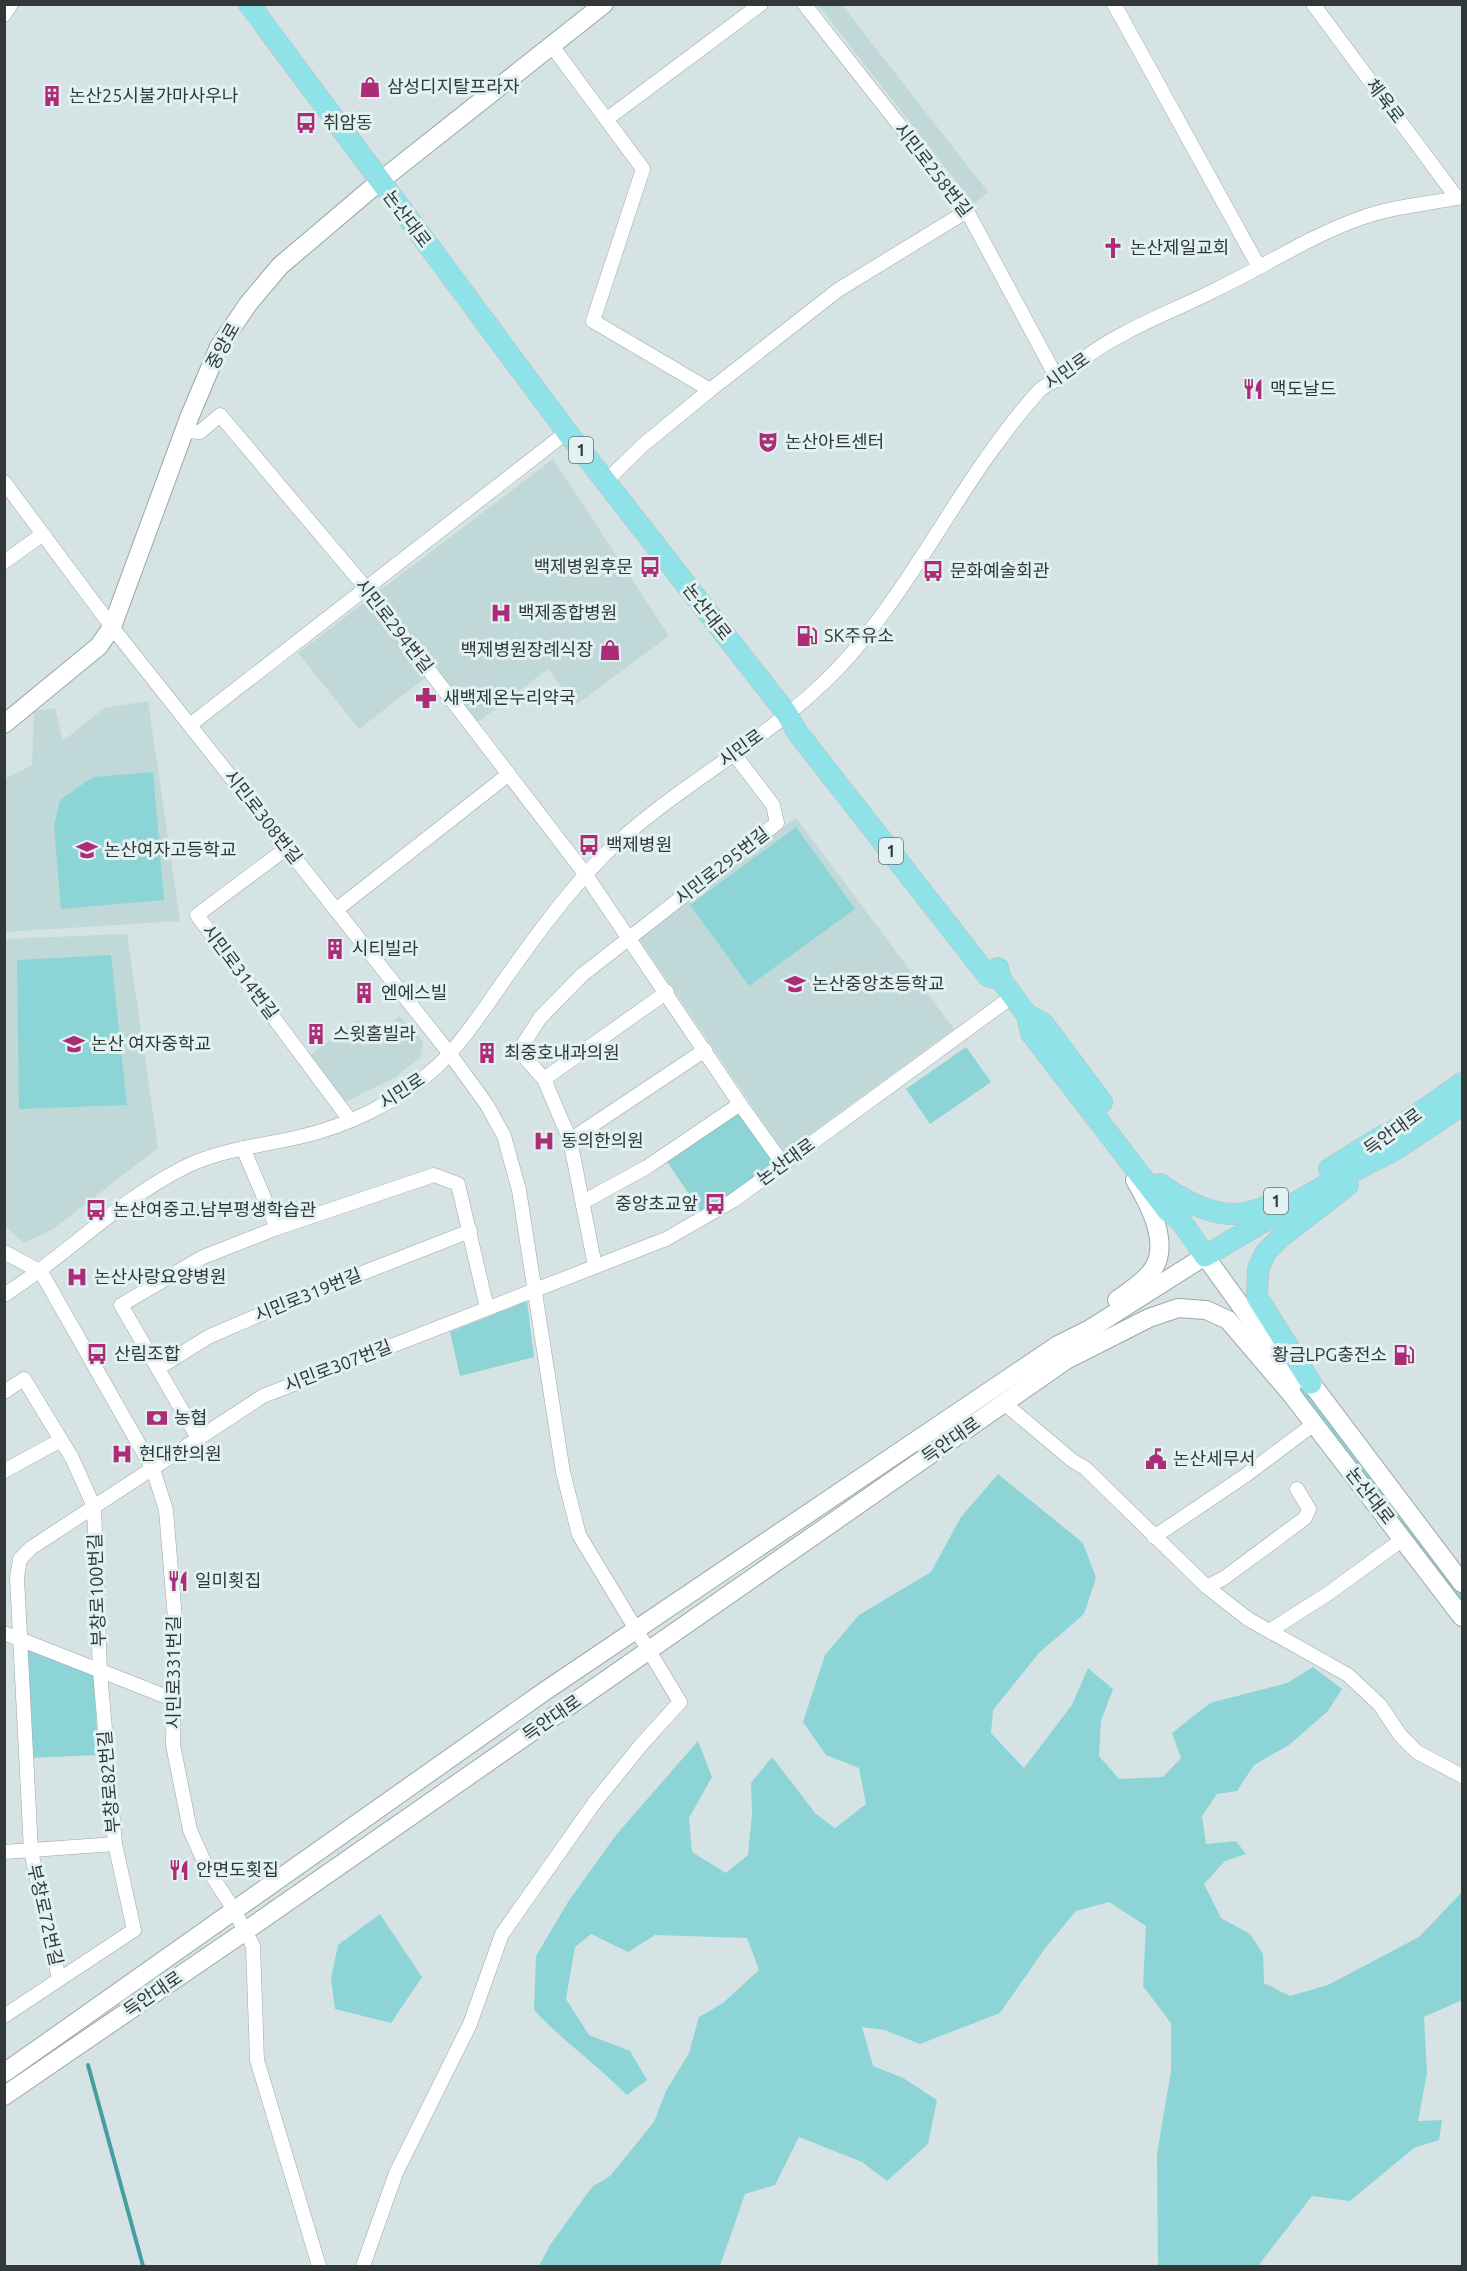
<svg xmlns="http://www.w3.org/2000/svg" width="1467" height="2271" font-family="Ubuntu,'Noto Sans KR',sans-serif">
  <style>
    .built { fill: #c1d8d9 }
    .green { fill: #8dd4d7 }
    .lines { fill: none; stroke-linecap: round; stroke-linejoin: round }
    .stream { stroke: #479ea2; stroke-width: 4 }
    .street-casing { stroke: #9ba8a9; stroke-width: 15 }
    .secondary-casing { stroke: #9ba8a9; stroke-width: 20 }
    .primary-casing { stroke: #bdbfbf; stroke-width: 22 }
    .street { stroke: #fff; stroke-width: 14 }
    .secondary { stroke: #fff; stroke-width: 18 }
    .primary { stroke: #8fe3e8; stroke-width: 21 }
    .labels { text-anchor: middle; stroke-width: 6; stroke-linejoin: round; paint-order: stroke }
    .shield { fill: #e2f1f1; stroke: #677070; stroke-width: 1.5 }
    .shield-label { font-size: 16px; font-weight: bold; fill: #323838 }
    .poi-label { font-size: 18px; fill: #323838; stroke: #e2f1f1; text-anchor: start }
    .street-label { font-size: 18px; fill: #323838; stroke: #e2f1f1 }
  </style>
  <rect width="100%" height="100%" fill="#d5e3e4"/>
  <g class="built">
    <path d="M818 5H842L988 192 974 204Z"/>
    <path d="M553 459 669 636 576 705 548 669 478 722 437 669 359 729 298 653Z"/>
    <path d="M148 701 180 921 5 932V779L32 765 34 711 55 708 63 741 104 708Z"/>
    <path d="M796 818 954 1029 784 1153 639 939Z"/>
    <path d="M127 934 158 1148 53 1229 24 1243 5 1226 4 939Z"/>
    <path d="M399 1016 423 1041 420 1058 394 1078 345 1102 310 1055 358 1020 379 1037Z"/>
  </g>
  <g class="green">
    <path d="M153 772 164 900 61 909 54 826 60 800 93 777Z"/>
    <path d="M796 827 855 909 749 986 690 905Z"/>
    <path d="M111 955 127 1105 19 1109 17 960Z"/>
    <path d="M966 1047 991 1082 930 1124 906 1089Z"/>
    <path d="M740 1110 777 1162 703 1215 666 1160Z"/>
    <path d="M527 1301 534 1357 460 1376 450 1332Z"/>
    <path d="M1305 1387 1462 1594V1609L1298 1393Z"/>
    <path d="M998 1474 1083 1543 1096 1578 1084 1614 1039 1653 993 1710 991 1733 1024 1768 1072 1705 1088 1668 1113 1689 1101 1721 1099 1756 1119 1779 1163 1777 1181 1758 1172 1733 1210 1703 1287 1683 1313 1667 1342 1689 1328 1711 1289 1745 1254 1765 1237 1791 1217 1794 1202 1816 1206 1844 1236 1841 1246 1854 1225 1861 1204 1884 1221 1918 1250 1934 1263 1954 1264 1983 1290 1996 1328 1985 1419 1937 1462 1892V2000L1424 2017 1427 2073 1418 2121 1442 2120 1439 2140 1414 2148 1350 2201 1312 2196 1258 2266H1158L1157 2154 1171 2071V2023L1143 1986 1146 1926 1109 1902 1076 1911 1046 1947 1000 2013 920 2044 884 2030 862 2027 873 2066 903 2078 937 2100 928 2144 887 2181 862 2162 799 2137 775 2185 745 2194 720 2266H539L550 2245 592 2187 610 2176 654 2122 666 2091 689 2053 699 2017 723 2003 759 1970 747 1938 655 1935 628 1952 591 1934 575 1947 566 1999 589 2035 630 2051 647 2080 627 2095C597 2065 563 2041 534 2010L536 1956 568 1902 616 1835 698 1741 712 1777 689 1818 692 1852 726 1873 748 1855 752 1814 751 1783 772 1757 816 1814 835 1828 866 1804 859 1768 826 1755 803 1722 825 1655 859 1615 931 1572 961 1517Z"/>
    <path d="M24 1649 94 1674 98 1755 29 1758Z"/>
    <path d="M380 1914 422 1977 391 2023 335 2009 331 1979 338 1945Z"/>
  </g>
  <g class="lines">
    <path class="stream" d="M88 2065 143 2266"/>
    <defs>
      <g id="street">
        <path d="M804 4 967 211 1058 380"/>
        <path d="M1114 4 1259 267"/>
        <path d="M1313 4 1457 198"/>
        <path d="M4 15 11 4"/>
        <path d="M552 46 643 169 593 321 710 390"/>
        <path d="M607 119 761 4"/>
        <path d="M184 431 200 432 220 415 365 587 586 875 740 1104 783 1164"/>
        <path d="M4 482 112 627 450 1054 487 1105 504 1136 519 1190 563 1472 579 1535 680 1702 641 1745 595 1802 502 1934 470 2024 396 2173 363 2266"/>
        <path d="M605 482 643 445 710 390 838 290 967 211"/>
        <path d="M4 562 43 534"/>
        <path d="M190 725 567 432"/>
        <path d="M287 848 197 915 350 1120"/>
        <path d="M336 910 509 774"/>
        <path d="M544 1079 667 992"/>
        <path d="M570 1140 705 1050"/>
        <path d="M243 1148 277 1228"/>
        <path d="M583 1202 647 1167 740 1104"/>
        <path d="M4 1252 41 1272"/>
        <path d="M595 1266 570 1140 544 1079 519 1051 540 1018 582 975 777 823 773 805 734 754"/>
        <path d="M41 1272 153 1469 166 1510 175 1619 173 1745 190 1830 207 1868 234 1910 253 1946 257 2060 319 2266"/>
        <path d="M4 1295C66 1256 115 1203 181 1169 217 1150 260 1146 299 1137 347 1126 396 1103 433 1070 461 1045 481 1013 503 982 534 938 566 894 603 856 679 781 782 735 852 653 921 572 967 471 1038 392 1045 384 1053 383 1061 377 1069 372 1075 364 1083 359 1123 329 1172 312 1217 289 1265 266 1310 236 1361 218 1393 206 1429 204 1462 197"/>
        <path d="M158 1368 210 1336 301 1297 470 1231"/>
        <path d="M4 1392 24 1379 72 1458 94 1507 100 1672 115 1844 134 1930 4 2016"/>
        <path d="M1004 1403 1073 1461 1085 1468 1207 1587 1248 1619 1348 1675 1380 1705 1400 1735 1417 1752 1462 1776"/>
        <path d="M198 1438 121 1305 203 1257 277 1228 434 1175 458 1184 487 1308"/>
        <path d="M4 1471 59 1441"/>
        <path d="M1154 1537 1246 1475 1314 1424"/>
        <path d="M1207 1587 1224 1578 1305 1518 1309 1509 1297 1489"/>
        <path d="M1271 1630 1329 1593 1403 1539"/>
        <path d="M4 1633 175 1700"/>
        <path d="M4 1852 115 1844"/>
        <path d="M59 1979 31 1851 17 1578 20 1559 31 1548 263 1396 666 1239 734 1200 1013 996"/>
      </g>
      <g id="secondary">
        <path d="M4 724 99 646 112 627 189 418 219 347 248 304 280 266 379 182 604 4"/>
        <path d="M1117 1300C1128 1292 1141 1284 1150 1273 1173 1247 1149 1204 1135 1180"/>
        <path d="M1070 1358 1149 1318 1178 1308 1206 1310 1228 1320 1292 1395 1462 1617"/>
        <path d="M1299 1377 1311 1383 1462 1583"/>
        <path d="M4 2073 545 1691 1058 1345 1090 1329 1205 1256 1287 1370 1292 1395"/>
        <path d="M4 2096 244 1932 1066 1360 1088 1332"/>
      </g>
      <g id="primary">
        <path d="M249 4 567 432 787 714 797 732 988 976 1001 980"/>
        <path d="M998 968 1001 980 1027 1015 1031 1033 1168 1211 1181 1221"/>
        <path d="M1027 1015 1043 1023 1102 1102"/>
        <path d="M1375 1144 1462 1083"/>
        <path d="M1329 1169 1384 1135"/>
        <path d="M1160 1184C1197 1210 1234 1227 1276 1201"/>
        <path d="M1177 1209 1181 1221 1205 1256 1326 1185 1393 1151 1462 1105"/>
        <path d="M1311 1383 1257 1297 1258 1269 1266 1252 1282 1236 1348 1185"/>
      </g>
    </defs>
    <use href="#street" class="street-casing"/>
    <use href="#secondary" class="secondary-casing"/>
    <use href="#primary" class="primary-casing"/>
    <use href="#street" class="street"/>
    <use href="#secondary" class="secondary"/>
    <use href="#primary" class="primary"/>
  </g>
  <defs>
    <symbol id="shop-bare" viewBox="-9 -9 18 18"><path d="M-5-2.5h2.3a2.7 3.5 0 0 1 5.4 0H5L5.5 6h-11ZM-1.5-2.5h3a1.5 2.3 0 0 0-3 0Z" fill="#ad2c77" stroke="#e2f1f1" stroke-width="2.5" paint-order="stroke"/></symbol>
    <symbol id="building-bare" viewBox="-9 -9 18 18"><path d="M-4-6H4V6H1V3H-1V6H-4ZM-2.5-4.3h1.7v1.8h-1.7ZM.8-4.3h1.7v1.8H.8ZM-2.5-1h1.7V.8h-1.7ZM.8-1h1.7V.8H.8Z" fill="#ad2c77" stroke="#e2f1f1" stroke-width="2.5" paint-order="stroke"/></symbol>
    <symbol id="bus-bare" viewBox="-9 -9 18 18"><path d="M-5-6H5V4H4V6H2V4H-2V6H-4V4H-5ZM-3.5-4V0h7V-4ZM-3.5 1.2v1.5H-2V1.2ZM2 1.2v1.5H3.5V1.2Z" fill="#ad2c77" stroke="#e2f1f1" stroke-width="2.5" paint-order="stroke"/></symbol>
    <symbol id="church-bare" viewBox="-9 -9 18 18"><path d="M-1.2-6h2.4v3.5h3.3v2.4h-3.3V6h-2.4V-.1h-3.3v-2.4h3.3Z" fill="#ad2c77" stroke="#e2f1f1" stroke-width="2.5" paint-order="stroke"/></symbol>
    <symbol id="restaurant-bare" viewBox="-9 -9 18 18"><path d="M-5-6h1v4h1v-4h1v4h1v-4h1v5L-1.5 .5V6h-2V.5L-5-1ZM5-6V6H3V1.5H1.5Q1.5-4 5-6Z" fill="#ad2c77" stroke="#e2f1f1" stroke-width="2.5" paint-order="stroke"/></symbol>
    <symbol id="theatre-bare" viewBox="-9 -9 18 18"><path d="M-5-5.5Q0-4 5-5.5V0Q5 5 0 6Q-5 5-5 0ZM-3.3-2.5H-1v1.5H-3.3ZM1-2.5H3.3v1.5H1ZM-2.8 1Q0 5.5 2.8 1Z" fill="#ad2c77" stroke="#e2f1f1" stroke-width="2.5" paint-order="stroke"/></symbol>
    <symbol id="hospital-bare" viewBox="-9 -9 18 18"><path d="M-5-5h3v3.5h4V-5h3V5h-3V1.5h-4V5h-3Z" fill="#ad2c77" stroke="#e2f1f1" stroke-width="2.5" paint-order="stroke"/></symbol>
    <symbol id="fuel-bare" viewBox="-9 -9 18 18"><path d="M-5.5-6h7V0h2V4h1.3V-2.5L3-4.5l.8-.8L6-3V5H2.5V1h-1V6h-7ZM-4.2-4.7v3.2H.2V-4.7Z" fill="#ad2c77" stroke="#e2f1f1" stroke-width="2.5" paint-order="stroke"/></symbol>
    <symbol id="pharmacy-bare" viewBox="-9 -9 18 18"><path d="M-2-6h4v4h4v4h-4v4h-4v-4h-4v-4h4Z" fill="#ad2c77" stroke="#e2f1f1" stroke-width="2.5" paint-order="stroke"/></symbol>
    <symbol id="school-bare" viewBox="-9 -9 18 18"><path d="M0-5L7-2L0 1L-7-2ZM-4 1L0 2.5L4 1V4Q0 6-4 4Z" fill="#ad2c77" stroke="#e2f1f1" stroke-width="2.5" paint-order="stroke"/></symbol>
    <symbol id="bank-bare" viewBox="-9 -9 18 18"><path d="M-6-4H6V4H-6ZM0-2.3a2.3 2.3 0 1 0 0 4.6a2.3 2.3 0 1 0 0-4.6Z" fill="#ad2c77" stroke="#e2f1f1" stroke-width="2.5" paint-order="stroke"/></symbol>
    <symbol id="civic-bare" viewBox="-9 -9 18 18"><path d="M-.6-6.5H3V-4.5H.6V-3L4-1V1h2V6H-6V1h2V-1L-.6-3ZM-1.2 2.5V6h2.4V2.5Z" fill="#ad2c77" stroke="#e2f1f1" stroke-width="2.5" paint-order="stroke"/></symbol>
  </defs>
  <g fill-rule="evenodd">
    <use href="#shop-bare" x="355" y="72" width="30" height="30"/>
    <use href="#building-bare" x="37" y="81" width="30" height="30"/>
    <use href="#bus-bare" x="291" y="108" width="30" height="30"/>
    <use href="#church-bare" x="1098" y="233" width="30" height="30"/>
    <use href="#restaurant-bare" x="1238" y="374" width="30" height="30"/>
    <use href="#theatre-bare" x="753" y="427" width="30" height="30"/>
    <use href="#bus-bare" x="635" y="552" width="30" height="30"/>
    <use href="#bus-bare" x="918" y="556" width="30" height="30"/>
    <use href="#hospital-bare" x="486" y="598" width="30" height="30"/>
    <use href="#fuel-bare" x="792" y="621" width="30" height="30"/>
    <use href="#shop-bare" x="595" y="635" width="30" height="30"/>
    <use href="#pharmacy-bare" x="411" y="683" width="30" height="30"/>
    <use href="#bus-bare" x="574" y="830" width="30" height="30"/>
    <use href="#school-bare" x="72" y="835" width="30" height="30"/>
    <use href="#building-bare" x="320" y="934" width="30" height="30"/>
    <use href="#school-bare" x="780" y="969" width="30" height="30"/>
    <use href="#building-bare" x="349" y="978" width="30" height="30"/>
    <use href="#building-bare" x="301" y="1019" width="30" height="30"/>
    <use href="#school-bare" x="59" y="1029" width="30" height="30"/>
    <use href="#building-bare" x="472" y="1038" width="30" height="30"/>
    <use href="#hospital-bare" x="529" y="1126" width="30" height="30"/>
    <use href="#bus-bare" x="700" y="1189" width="30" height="30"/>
    <use href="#bus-bare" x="81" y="1195" width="30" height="30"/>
    <use href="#hospital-bare" x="62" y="1262" width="30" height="30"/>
    <use href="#bus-bare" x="82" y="1339" width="30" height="30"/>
    <use href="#fuel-bare" x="1389" y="1340" width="30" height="30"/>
    <use href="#bank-bare" x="142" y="1403" width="30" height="30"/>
    <use href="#hospital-bare" x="107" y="1439" width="30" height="30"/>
    <use href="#civic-bare" x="1141" y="1444" width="30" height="30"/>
    <use href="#restaurant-bare" x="163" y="1566" width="30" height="30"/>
    <use href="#restaurant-bare" x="164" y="1855" width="30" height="30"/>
  </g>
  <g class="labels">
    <g class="shield">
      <rect x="569" y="437" width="24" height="26" rx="4.5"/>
      <rect x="879" y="838" width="24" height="26" rx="4.5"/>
      <rect x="1264" y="1188" width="24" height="26" rx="4.5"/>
    </g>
    <g class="shield-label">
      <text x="581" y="456">1</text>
      <text x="891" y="857">1</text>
      <text x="1276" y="1207">1</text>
    </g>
    <g class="poi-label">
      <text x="387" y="93">삼성디지탈프라자</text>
      <text x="69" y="102">논산25시불가마사우나</text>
      <text x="323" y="129">취암동</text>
      <text x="1130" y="254">논산제일교회</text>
      <text x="1270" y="395">맥도날드</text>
      <text x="785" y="448">논산아트센터</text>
      <text x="633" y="573" text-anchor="end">백제병원후문</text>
      <text x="950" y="577">문화예술회관</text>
      <text x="518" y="619">백제종합병원</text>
      <text x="824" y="642">SK주유소</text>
      <text x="593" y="656" text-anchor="end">백제병원장례식장</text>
      <text x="443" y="704">새백제온누리약국</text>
      <text x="606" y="851">백제병원</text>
      <text x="104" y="856">논산여자고등학교</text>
      <text x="352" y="955">시티빌라</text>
      <text x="812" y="990">논산중앙초등학교</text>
      <text x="381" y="999">엔에스빌</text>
      <text x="333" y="1040">스윗홈빌라</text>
      <text x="91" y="1050">논산 여자중학교</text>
      <text x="504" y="1059">최중호내과의원</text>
      <text x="561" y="1147">동의한의원</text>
      <text x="698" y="1210" text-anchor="end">중앙초교앞</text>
      <text x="113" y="1216">논산여중고.남부평생학습관</text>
      <text x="94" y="1283">논산사랑요양병원</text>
      <text x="114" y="1360">산림조합</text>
      <text x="1387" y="1361" text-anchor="end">황금LPG충전소</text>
      <text x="174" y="1424">농협</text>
      <text x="139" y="1460">현대한의원</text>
      <text x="1173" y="1465">논산세무서</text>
      <text x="195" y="1587">일미횟집</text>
      <text x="196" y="1876">안면도횟집</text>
    </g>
    <g class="street-label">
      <text transform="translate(1385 101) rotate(53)" y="6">체육로</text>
      <text transform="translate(933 170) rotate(52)" y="6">시민로258번길</text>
      <text transform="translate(407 219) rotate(53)" y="6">논산대로</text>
      <text transform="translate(223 346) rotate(-61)" y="6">중앙로</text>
      <text transform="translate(1067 371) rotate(-35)" y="6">시민로</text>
      <text transform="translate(707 612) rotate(52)" y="6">논산대로</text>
      <text transform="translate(394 626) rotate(52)" y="6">시민로294번길</text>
      <text transform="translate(741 748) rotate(-36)" y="6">시민로</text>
      <text transform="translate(263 817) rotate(52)" y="6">시민로308번길</text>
      <text transform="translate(722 866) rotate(-38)" y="6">시민로295번길</text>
      <text transform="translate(240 972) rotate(53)" y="6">시민로314번길</text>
      <text transform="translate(402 1091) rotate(-33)" y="6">시민로</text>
      <text transform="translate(1393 1132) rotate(-36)" y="6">득안대로</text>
      <text transform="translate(786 1162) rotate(-36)" y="6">논산대로</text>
      <text transform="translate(308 1295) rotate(-22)" y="6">시민로319번길</text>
      <text transform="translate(338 1366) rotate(-21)" y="6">시민로307번길</text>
      <text transform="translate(951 1440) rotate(-35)" y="6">득안대로</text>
      <text transform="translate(1370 1496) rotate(52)" y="6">논산대로</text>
      <text transform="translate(97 1590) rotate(-92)" y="6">부창로100번길</text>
      <text transform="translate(174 1672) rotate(-90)" y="6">시민로331번길</text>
      <text transform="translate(552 1718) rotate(-35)" y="6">득안대로</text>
      <text transform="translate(109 1782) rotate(-95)" y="6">부창로82번길</text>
      <text transform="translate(45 1915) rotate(77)" y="6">부창로72번길</text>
      <text transform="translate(153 1994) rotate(-34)" y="6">득안대로</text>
    </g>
  </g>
  <rect width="1467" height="2271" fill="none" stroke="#323838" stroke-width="12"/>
</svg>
